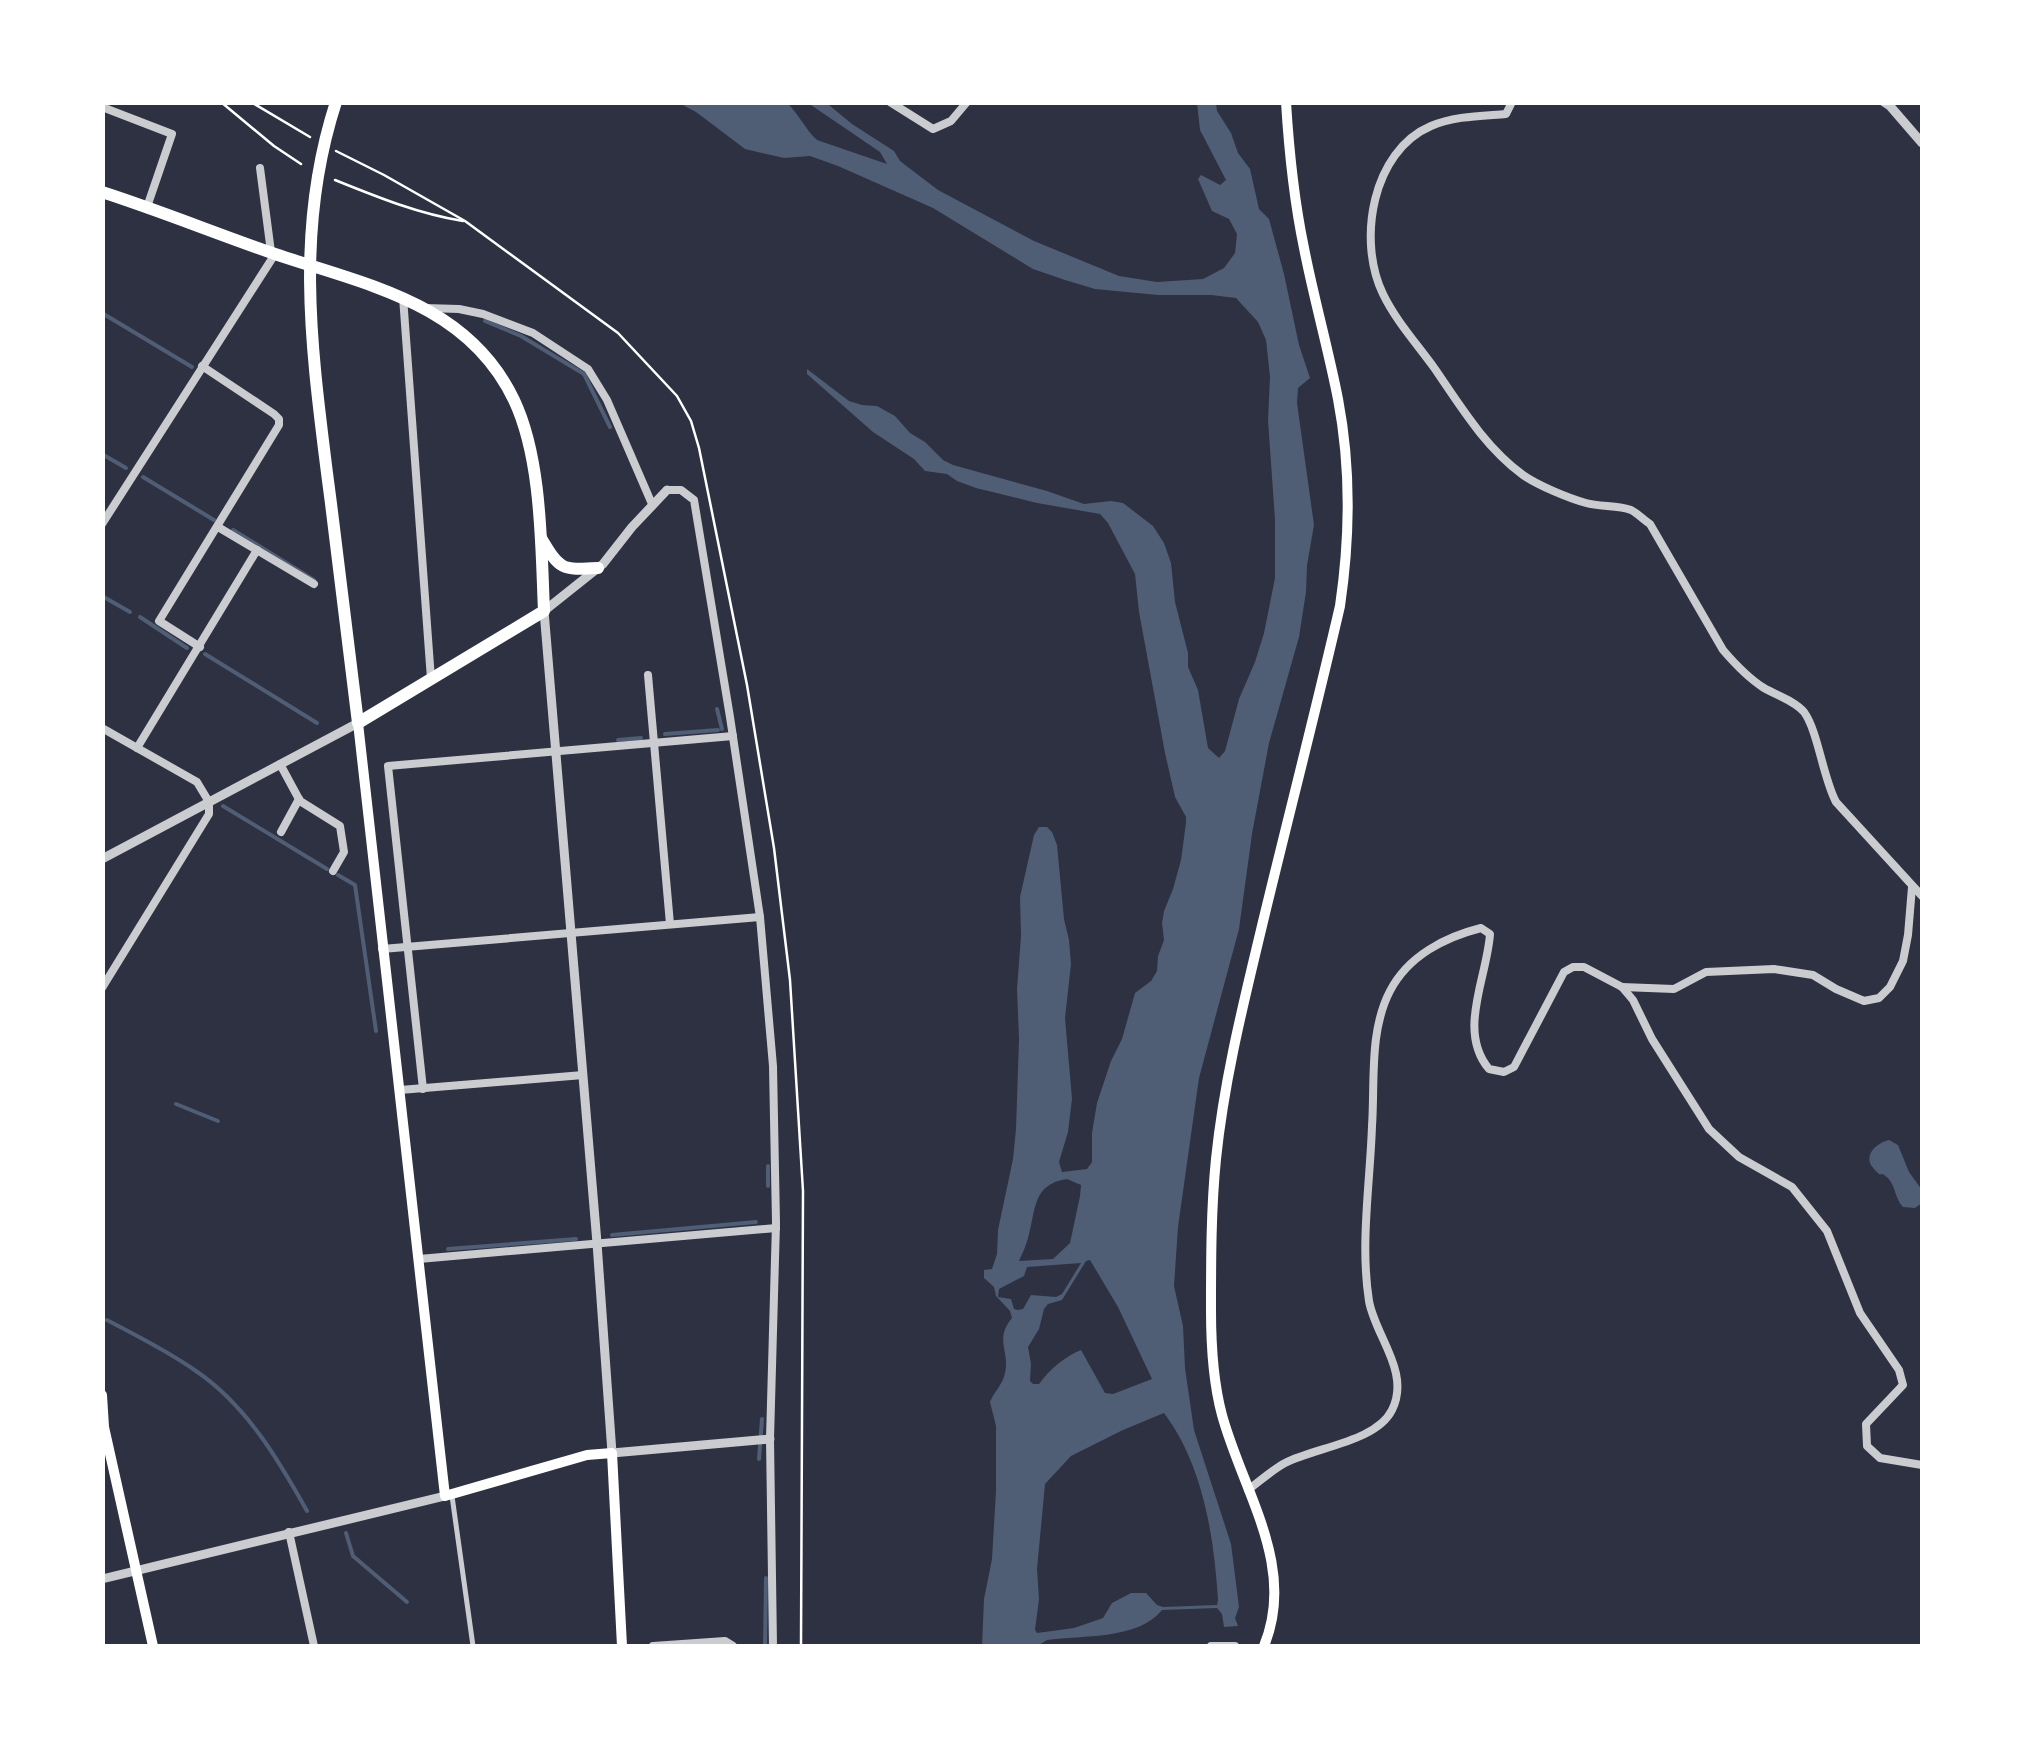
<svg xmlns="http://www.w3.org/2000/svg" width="2025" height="1749" font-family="Commissioner,sans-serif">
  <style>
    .water { fill: #4f5d75; fill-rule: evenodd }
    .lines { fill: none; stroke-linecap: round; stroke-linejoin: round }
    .stream { stroke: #4f5d75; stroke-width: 4 }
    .path { stroke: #fff; stroke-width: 2.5 }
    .pedestrian { stroke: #caccd0; stroke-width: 5 }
    .minor { stroke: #caccd0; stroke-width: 8 }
    .tertiary { stroke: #caccd0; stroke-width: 9 }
    .secondary { stroke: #fff; stroke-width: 10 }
    .trunk { stroke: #fff; stroke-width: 12 }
  </style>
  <rect width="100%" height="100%" fill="#2d3142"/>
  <g class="water">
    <path d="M679 103H787C799 114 805 129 817 140L887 164 880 152 808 103 829 105 852 124 894 151 900 161 938 190 1034 241 1119 276 1157 282 1203 279 1224 268 1235 253 1237 234 1229 219 1212 211 1198 179 1201 175 1220 185 1226 180 1200 130 1197 103H1216L1217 111 1231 133 1238 153 1250 169 1259 209 1269 219 1284 274 1299 345 1310 378 1298 388 1297 403 1314 525 1307 565 1306 592 1299 637 1269 743 1252 834 1239 929 1199 1078 1178 1227 1174 1286 1183 1326 1185 1368 1194 1430 1231 1544 1239 1607 1235 1618 1238 1626 1224 1627 1222 1614 1217 1608 1162 1610C1138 1640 1083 1635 1047 1640L1037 1646H982L984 1599 992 1559 996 1491V1426L990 1402C994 1392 1003 1384 1005 1373 1010 1350 994 1340 1012 1318L1010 1311 996 1296 994 1287 984 1278V1270L992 1269 997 1254 998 1230 1013 1159 1016 1129 1019 1039 1017 989 1021 936 1020 897 1034 835 1039 827H1047L1052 832 1057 845 1064 919 1069 940 1071 964 1065 1018 1072 1099 1068 1132 1059 1162 1062 1172 1087 1169 1092 1162V1133L1097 1103 1111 1061 1122 1039 1135 993 1151 981 1157 971 1158 956 1164 940 1162 923 1164 911 1173 889 1181 860 1186 823V817L1175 797 1165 753 1139 612 1135 574 1108 523 1100 514 1037 503 976 488 957 481 947 474 925 471 914 459 873 432 807 374V369L849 401 862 405 877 406 895 416 910 433 925 442 943 460 953 465 1047 491 1084 504 1111 501 1123 503 1153 526 1164 543 1171 563 1175 602 1188 653V667L1198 690 1208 748 1219 758 1225 751 1239 699 1255 662 1264 633 1275 578V520L1268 420 1270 377 1266 340 1258 322 1236 298 1211 295H1158L1095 289 1065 280 1033 269 933 208 838 166 810 156 784 158 745 149 696 112ZM1067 1179 1081 1185 1080 1196 1070 1243 1053 1259 1019 1261C1022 1254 1026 1246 1028 1238 1036 1210 1032 1184 1067 1179ZM1090 1260 1118 1307 1152 1379 1113 1394 1105 1393 1081 1350C1064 1357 1050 1369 1039 1384H1033L1030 1381 1031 1364 1028 1347 1039 1329 1044 1309 1048 1304 1062 1300 1086 1261ZM1081 1263 1062 1294 1056 1297 1031 1295 1023 1309 1018 1310 1014 1309 1011 1299 998 1297 999 1289 1024 1276 1027 1267ZM1164 1413C1203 1465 1214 1536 1218 1600L1217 1605 1163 1607 1157 1605 1146 1593H1131L1112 1603 1103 1618 1074 1628 1037 1633 1035 1630 1039 1599 1037 1569 1045 1484 1071 1456 1123 1430Z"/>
    <path d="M1889 1140 1898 1145 1909 1172 1922 1190V1203L1915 1208 1903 1207C1895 1199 1896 1187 1888 1178 1877 1168 1885 1181 1874 1169 1862 1156 1876 1143 1889 1140Z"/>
  </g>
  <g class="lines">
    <g class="stream">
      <path d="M102 313 192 367"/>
      <path d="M485 321 521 336 584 374 610 427"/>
      <path d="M102 454 126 468"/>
      <path d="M143 477 214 520"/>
      <path d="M233 530 314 580"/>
      <path d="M102 596 130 612"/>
      <path d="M140 617 187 648"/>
      <path d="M205 654 317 723"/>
      <path d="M717 709 722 729"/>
      <path d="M665 734 718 730"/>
      <path d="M618 740 641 738"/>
      <path d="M223 806 327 869"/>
      <path d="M338 875 355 885 376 1031"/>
      <path d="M176 1104 218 1121"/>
      <path d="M768 1166V1186"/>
      <path d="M612 1235 756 1222"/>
      <path d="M448 1249 576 1239"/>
      <path d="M107 1320C137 1336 168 1351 196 1371 246 1405 278 1459 307 1511"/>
      <path d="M759 1459 762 1419"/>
      <path d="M346 1533 353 1556 407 1602"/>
      <path d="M765 1646 766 1578"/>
    </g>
    <g class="path">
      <path d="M221 102 274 146 301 164"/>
      <path d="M251 102 310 137"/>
      <path d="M336 151 384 175 465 221 618 333 677 396 691 421 699 448 747 685 774 848 790 980 803 1191 801 1646"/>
      <path d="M335 180C377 197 419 214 463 221"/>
    </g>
    <path class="pedestrian" d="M452 1496 473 1646"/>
    <g class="minor">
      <path d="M890 102 933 129 951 121 967 102"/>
      <path d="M1512 102 1506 114C1481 116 1454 116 1431 126 1372 151 1357 241 1383 294 1396 321 1417 344 1435 369 1461 407 1485 447 1523 475 1537 485 1568 498 1586 503 1600 507 1618 505 1631 510 1637 513 1644 520 1650 524L1723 650C1735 664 1748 678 1764 688 1776 695 1795 701 1804 712 1818 731 1823 778 1836 802L1922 896"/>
      <path d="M102 107 172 134 147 207"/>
      <path d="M260 168 271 252"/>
      <path d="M403 297 431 679"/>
      <path d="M425 308 459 309 483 314 533 333 588 369 607 400 652 504"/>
      <path d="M667 490H681L694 500 730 717 760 917 773 1066 776 1223 770 1439 773 1646"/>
      <path d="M102 524 275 254"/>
      <path d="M218 527 314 584"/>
      <path d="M200 647 159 621 279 425V419L274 414 202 366"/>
      <path d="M648 675 670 924"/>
      <path d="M102 728 197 782 209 802V814L102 988"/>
      <path d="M137 748 257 550"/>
      <path d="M280 764 300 801 340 826 344 852 333 871"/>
      <path d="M281 832 299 799"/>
      <path d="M382 949 760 917"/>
      <path d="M1622 987 1674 989 1706 972 1774 969 1813 975 1836 989 1864 1001 1879 998 1890 987 1903 961 1908 935 1912 887"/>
      <path d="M423 1089 388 766 733 736"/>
      <path d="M400 1090 583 1075"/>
      <path d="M419 1259 776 1228"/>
      <path d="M1248 1490C1260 1481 1272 1470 1285 1463 1316 1447 1376 1442 1392 1410 1411 1372 1375 1336 1369 1301 1360 1244 1370 1184 1372 1126 1375 1082 1369 1031 1390 991 1408 956 1445 937 1481 928L1490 934C1487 978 1457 1031 1489 1069L1504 1072 1514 1067 1564 972 1573 967H1584L1622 987 1633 1000 1652 1039 1709 1129 1739 1157 1792 1187 1827 1231 1860 1313 1899 1370 1903 1385 1866 1424 1867 1446 1880 1458 1922 1465"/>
      <path d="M289 1532 314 1646"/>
      <path d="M653 1646 725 1641 733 1646"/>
      <path d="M1211 1646H1235"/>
    </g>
    <g class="tertiary">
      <path d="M1884 102 1890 106 1922 143"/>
      <path d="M667 490 632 527 603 564 544 611 597 1243 612 1453 770 1439"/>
      <path d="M102 859 358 723"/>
      <path d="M102 1579 445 1496"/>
    </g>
    <g class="secondary">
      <path d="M358 723 445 1496 587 1455 612 1453 622 1646"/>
      <path d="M102 1395 104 1427 153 1646"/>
      <path d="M1264 1646C1297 1566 1243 1492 1222 1415 1213 1382 1211 1345 1211 1310 1211 1260 1211 1209 1216 1159 1224 1081 1243 1005 1261 930 1287 822 1315 714 1340 606 1350 538 1351 467 1338 399 1328 348 1314 299 1304 248 1294 200 1289 151 1286 102"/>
    </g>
    <g class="trunk">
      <path d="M102 192C161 211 217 234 275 254 367 285 468 303 514 400 542 459 541 546 544 611L358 723C348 639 338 556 327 473 311 345 295 228 336 102"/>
      <path d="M541 538C560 570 561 570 598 568"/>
    </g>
  </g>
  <rect width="2025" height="1749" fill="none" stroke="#ffffff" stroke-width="210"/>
</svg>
